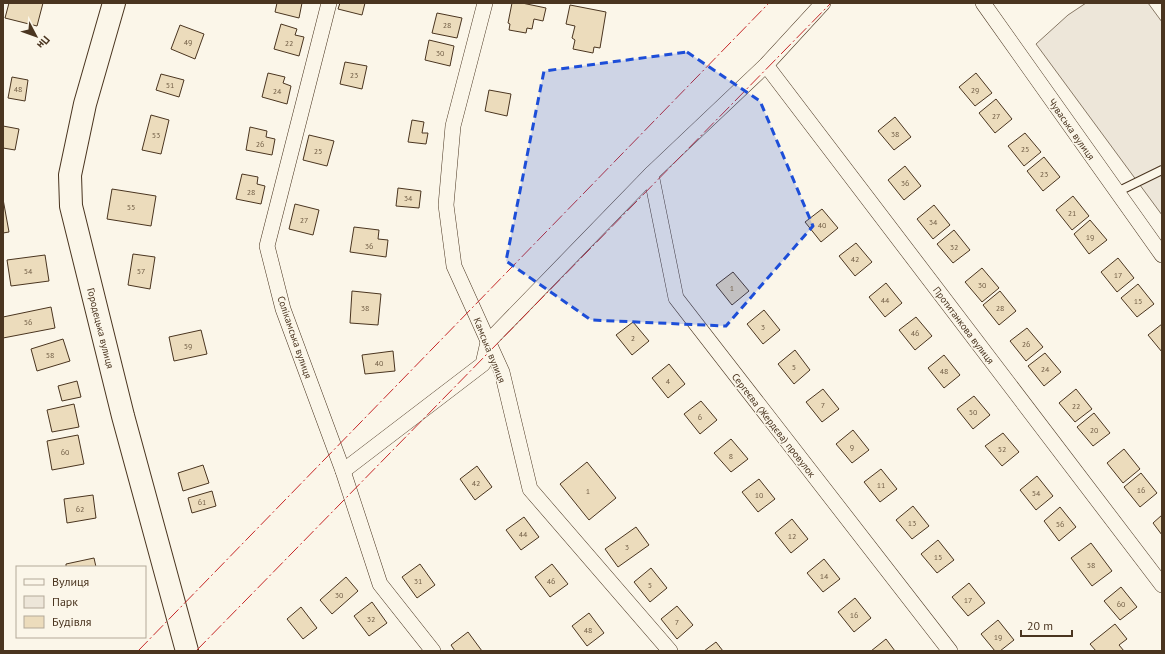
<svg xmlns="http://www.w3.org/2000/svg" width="1165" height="654" font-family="'PT Sans',sans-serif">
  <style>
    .green { fill: #ede6d9; stroke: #887966 }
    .building { fill: #ecdcbc; stroke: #4a3520 }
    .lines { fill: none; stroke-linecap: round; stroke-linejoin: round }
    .service-casing { stroke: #4a3520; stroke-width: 10 }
    .minor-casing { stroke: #4a3520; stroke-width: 16 }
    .secondary-casing { stroke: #4a3520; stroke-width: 24 }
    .service { stroke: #fbf6e9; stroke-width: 8 }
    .minor { stroke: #fbf6e9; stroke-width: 15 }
    .secondary { stroke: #fbf6e9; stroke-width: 22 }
    .power { stroke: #c62828; stroke-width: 1; stroke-dasharray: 14 3 2 3; stroke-linecap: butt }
    .marked { fill: #1d4ed8; fill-opacity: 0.2; stroke: #1d4ed8; stroke-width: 3; stroke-dasharray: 8 5; stroke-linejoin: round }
    .labels { text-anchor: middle; stroke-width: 3; stroke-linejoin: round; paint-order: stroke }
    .number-label { font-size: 8px; fill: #725f47 }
    .street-label { font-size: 10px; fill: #4a3520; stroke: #fbf6e9 }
  </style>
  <rect width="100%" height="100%" fill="#fbf6e9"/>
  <path class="green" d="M1086 3H1148L1162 22V215L1036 44 1068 15Z"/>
  <g class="building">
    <path d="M9 3H43L37 26 5 18Z"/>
    <path d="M277 3H302L299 18 275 12Z"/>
    <path d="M340 3H365L362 15 338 9Z"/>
    <path d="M512 3H522L546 8 543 21 534 19 532 29 527 28 526 33 509 30 510 24 508 23Z"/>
    <path d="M570 5 606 12 600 48 594 47 593 53 573 49 575 40 572 38 575 26 566 24Z"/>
    <path d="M437 13 462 18 457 38 432 33Z"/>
    <path d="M281 24 297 29 295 35 304 37 299 56 274 49Z"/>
    <path d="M180 25 204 34 195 59 171 49Z"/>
    <path d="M429 40 454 46 450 66 425 60Z"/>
    <path d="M345 62 367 66 362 89 340 84Z"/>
    <path d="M268 73 285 77 283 83 291 86 287 104 262 97Z"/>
    <path d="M976 73 992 93 975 106 959 87Z"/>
    <path d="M161 74 184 80 179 97 156 90Z"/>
    <path d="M12 77 28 80 25 101 8 98Z"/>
    <path d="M489 90 511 94 507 116 485 111Z"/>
    <path d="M996 99 1012 119 995 133 979 113Z"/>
    <path d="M151 115 169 120 161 154 142 150Z"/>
    <path d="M895 117 911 137 894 150 878 131Z"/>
    <path d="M412 120 424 122 422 133H428L426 144 408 142Z"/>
    <path d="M3 126 19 129 15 150 3 148Z"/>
    <path d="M250 127 267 131 266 137 275 139 272 155 246 150Z"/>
    <path d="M1025 133 1041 152 1024 166 1008 146Z"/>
    <path d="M309 135 334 141 327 166 303 160Z"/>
    <path d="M1044 157 1060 177 1043 191 1027 171Z"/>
    <path d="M905 166 921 186 904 200 888 180Z"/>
    <path d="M242 174 258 177 257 184 265 186 261 204 236 199Z"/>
    <path d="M398 188 421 191 419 208 396 206Z"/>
    <path d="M112 189 156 196 151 226 107 219Z"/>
    <path d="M1073 196 1089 216 1072 230 1056 210Z"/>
    <path d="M3 199 9 232 3 233Z"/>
    <path d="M295 204 319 210 313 235 289 229Z"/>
    <path d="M934 205 950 225 933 239 917 219Z"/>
    <path d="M822 209 838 228 821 242 805 222Z"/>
    <path d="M1090 220 1107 240 1089 254 1074 234Z"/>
    <path d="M354 227 379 230 378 239 388 240 386 257 350 252Z"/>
    <path d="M954 230 970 250 953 263 937 244Z"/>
    <path d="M856 243 872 262 855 276 839 256Z"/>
    <path d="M133 254 155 257 150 289 128 285Z"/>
    <path d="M45 255 49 281 11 286 7 260Z"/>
    <path d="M1118 258 1134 278 1117 292 1101 272Z"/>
    <path d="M982 268 999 288 982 302 965 282Z"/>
    <path d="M733 272 749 291 732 305 716 285Z"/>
    <path d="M886 283 902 303 885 317 869 297Z"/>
    <path d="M1138 284 1154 304 1137 317 1121 298Z"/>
    <path d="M352 291 381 294 378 325 350 323Z"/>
    <path d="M1000 291 1016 311 999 325 983 305Z"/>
    <path d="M51 307 55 328 3 338V317Z"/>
    <path d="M764 310 780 330 763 344 747 324Z"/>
    <path d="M916 317 932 336 915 350 899 330Z"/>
    <path d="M633 322 649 341 632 355 616 335Z"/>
    <path d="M1162 324V352L1148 335Z"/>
    <path d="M1027 328 1043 347 1026 361 1010 341Z"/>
    <path d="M201 330 207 354 174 361 169 337Z"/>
    <path d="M63 339 70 361 37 371 31 349Z"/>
    <path d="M795 350 810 370 794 384 778 364Z"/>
    <path d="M393 351 395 371 365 374 362 355Z"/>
    <path d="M1045 353 1061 372 1044 386 1028 366Z"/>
    <path d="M944 355 960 375 944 388 928 368Z"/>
    <path d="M669 364 685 384 668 398 652 378Z"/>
    <path d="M77 381 81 397 62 401 58 386Z"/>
    <path d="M823 389 839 409 822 422 806 402Z"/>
    <path d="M1076 389 1092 409 1075 422 1059 403Z"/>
    <path d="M974 396 990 415 973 429 957 409Z"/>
    <path d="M701 401 717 420 700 434 684 414Z"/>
    <path d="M74 404 79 427 52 432 47 410Z"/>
    <path d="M1094 413 1110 433 1093 446 1077 427Z"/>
    <path d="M853 430 869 450 852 463 836 444Z"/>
    <path d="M1003 433 1019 452 1002 466 985 446Z"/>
    <path d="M78 435 84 464 52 470 47 441Z"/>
    <path d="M731 439 748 459 731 472 714 453Z"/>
    <path d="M1124 449 1140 469 1123 483 1107 463Z"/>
    <path d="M587 462 616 498 589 520 560 484Z"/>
    <path d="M203 465 209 483 183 491 178 473Z"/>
    <path d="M477 466 492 487 475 500 460 479Z"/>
    <path d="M881 469 897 489 880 502 864 482Z"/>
    <path d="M1141 473 1157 493 1140 507 1124 487Z"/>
    <path d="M1037 476 1053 496 1036 510 1020 490Z"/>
    <path d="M759 479 775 499 758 512 742 492Z"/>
    <path d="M212 491 216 506 192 513 188 498Z"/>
    <path d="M93 495 96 518 67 523 64 499Z"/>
    <path d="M913 506 929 526 912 539 896 520Z"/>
    <path d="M1060 507 1076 527 1059 541 1044 521Z"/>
    <path d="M1162 515V535L1153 523Z"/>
    <path d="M524 517 539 537 521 550 506 530Z"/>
    <path d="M792 519 808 539 791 553 775 533Z"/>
    <path d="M636 527 649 545 618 567 605 549Z"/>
    <path d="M938 540 954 560 937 573 921 554Z"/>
    <path d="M1091 543 1112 571 1092 586 1071 558Z"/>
    <path d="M94 558 96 567H66V564Z"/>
    <path d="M824 559 840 579 823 592 807 573Z"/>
    <path d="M420 564 435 585 417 598 402 577Z"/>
    <path d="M552 564 568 584 550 597 535 577Z"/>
    <path d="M651 568 667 588 650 602 634 582Z"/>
    <path d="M346 577 358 591 332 614 320 600Z"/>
    <path d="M969 583 985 603 968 616 952 597Z"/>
    <path d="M1121 587 1137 607 1120 620 1104 601Z"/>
    <path d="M855 598 871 618 854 632 838 612Z"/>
    <path d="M372 602 387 623 369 636 354 616Z"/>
    <path d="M677 606 693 625 677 639 661 619Z"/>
    <path d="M301 607 317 628 303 639 287 619Z"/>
    <path d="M589 613 604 633 587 646 572 626Z"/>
    <path d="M998 620 1014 640 1000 651H995L981 634Z"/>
    <path d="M1115 624 1127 639 1119 645 1124 651H1096L1090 644Z"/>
    <path d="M468 632 482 651H455L451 645Z"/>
    <path d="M886 639 895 651H871Z"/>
    <path d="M716 642 723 651H704Z"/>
  </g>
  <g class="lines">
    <defs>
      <path id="service" d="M1117 192 1162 170"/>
      <g id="minor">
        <path d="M329 3 267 246 283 309 343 471 380 584 433 651"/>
        <path d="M485 3 453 126 446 205 454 266 502 372 530 489 670 651"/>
        <path d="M983 3 1162 255"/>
        <path d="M766 65 1162 585"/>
        <path d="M651 174 676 298 950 651"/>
        <path d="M343 471 483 364 488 342 651 174 766 65 823 3"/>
      </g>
      <path id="secondary" d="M114 3 85 104 70 175 71 206 123 416 187 651"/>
    </defs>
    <use href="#service" class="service-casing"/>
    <use href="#minor" class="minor-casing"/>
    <use href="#secondary" class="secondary-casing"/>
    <use href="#service" class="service"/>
    <use href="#minor" class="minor"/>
    <use href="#secondary" class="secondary"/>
    <g class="power">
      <path d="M138 651 769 3"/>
      <path d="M196 651 831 3"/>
    </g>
  </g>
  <path class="marked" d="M687 52 760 101 813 226 726 326 591 320 506 261 544 71Z"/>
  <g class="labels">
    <g class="number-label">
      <text x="447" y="28">28</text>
      <text x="188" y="45">49</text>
      <text x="289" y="46">22</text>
      <text x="440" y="56">30</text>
      <text x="354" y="78">23</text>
      <text x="170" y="88">51</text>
      <text x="18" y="92">48</text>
      <text x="975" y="93">29</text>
      <text x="277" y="94">24</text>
      <text x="996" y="119">27</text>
      <text x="895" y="137">38</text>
      <text x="156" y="138">53</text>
      <text x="260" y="147">26</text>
      <text x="1025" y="152">25</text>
      <text x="318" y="154">25</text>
      <text x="1044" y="177">23</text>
      <text x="905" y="186">36</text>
      <text x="251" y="195">28</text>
      <text x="408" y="201">34</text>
      <text x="131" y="210">55</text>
      <text x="1072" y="216">21</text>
      <text x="304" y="223">27</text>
      <text x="933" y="225">34</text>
      <text x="822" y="228">40</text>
      <text x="1090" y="240">19</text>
      <text x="369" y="249">36</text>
      <text x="954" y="250">32</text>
      <text x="855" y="262">42</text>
      <text x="28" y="274">54</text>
      <text x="141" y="274">57</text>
      <text x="1118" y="278">17</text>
      <text x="982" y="288">30</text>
      <text x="732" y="291">1</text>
      <text x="885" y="303">44</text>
      <text x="1138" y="304">15</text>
      <text x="365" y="311">38</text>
      <text x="1000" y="311">28</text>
      <text x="28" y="325">56</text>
      <text x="763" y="330">3</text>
      <text x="915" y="336">46</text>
      <text x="633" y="341">2</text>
      <text x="1026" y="347">26</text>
      <text x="188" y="349">59</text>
      <text x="50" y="358">58</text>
      <text x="379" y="366">40</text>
      <text x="794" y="370">5</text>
      <text x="1045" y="372">24</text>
      <text x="944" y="374">48</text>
      <text x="668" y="384">4</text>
      <text x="823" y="408">7</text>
      <text x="1076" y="409">22</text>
      <text x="973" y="415">50</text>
      <text x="700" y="420">6</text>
      <text x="1094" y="433">20</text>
      <text x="852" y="450">9</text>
      <text x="1002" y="452">52</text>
      <text x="65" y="455">60</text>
      <text x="731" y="459">8</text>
      <text x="476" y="486">42</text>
      <text x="881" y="488">11</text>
      <text x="1141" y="493">16</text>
      <text x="588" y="494">1</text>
      <text x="1036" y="496">54</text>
      <text x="759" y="498">10</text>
      <text x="202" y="505">61</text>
      <text x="80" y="512">62</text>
      <text x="912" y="526">13</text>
      <text x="1060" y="527">56</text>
      <text x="523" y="537">44</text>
      <text x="792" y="539">12</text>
      <text x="627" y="550">3</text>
      <text x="938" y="560">15</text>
      <text x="1091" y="568">58</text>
      <text x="824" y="579">14</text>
      <text x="418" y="584">31</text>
      <text x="551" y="584">46</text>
      <text x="650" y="588">5</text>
      <text x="339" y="598">30</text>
      <text x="968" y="603">17</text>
      <text x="1121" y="607">60</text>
      <text x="854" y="618">16</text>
      <text x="371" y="622">32</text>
      <text x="677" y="625">7</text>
      <text x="588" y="633">48</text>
      <text x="998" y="640">19</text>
    </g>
    <g class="street-label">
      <text transform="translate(1072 129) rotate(55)" y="4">Чуваська вулиця</text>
      <text transform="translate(964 325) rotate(53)" y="4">Протитанкова вулиця</text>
      <text transform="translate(101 328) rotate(76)" y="4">Городецька вулиця</text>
      <text transform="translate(295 337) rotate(71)" y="4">Солікамська вулиця</text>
      <text transform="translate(490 350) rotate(68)" y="4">Камська вулиця</text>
      <text transform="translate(774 425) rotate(52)" y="4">Сергеєва (Жердєва) провулок</text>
    </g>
  </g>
  <rect width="1165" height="654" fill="none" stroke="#4a3520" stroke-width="8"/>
  <rect x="16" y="566" width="130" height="72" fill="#fbf6e9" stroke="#b4a999"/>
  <rect x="24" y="579" width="20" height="6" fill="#fbf6e9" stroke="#b4a999"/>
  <text x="52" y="586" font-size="12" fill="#4a3520">Вулиця</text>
  <rect x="24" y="596" width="20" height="12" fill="#ede6d9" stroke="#b4a999"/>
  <text x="52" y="606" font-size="12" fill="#4a3520">Парк</text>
  <rect x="24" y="616" width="20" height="12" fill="#ecdcbc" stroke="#b4a999"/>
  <text x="52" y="626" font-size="12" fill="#4a3520">Будівля</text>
  <g transform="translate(36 36) rotate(131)" stroke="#fbf6e9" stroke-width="3" paint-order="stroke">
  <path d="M0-3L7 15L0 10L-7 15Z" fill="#4a3520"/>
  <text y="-6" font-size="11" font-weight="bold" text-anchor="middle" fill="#4a3520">Пн</text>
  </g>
  <path d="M1021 630v6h51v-6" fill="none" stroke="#4a3520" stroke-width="2"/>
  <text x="1027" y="630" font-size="12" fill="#4a3520" stroke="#fbf6e9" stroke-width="3" paint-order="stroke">20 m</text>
</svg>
